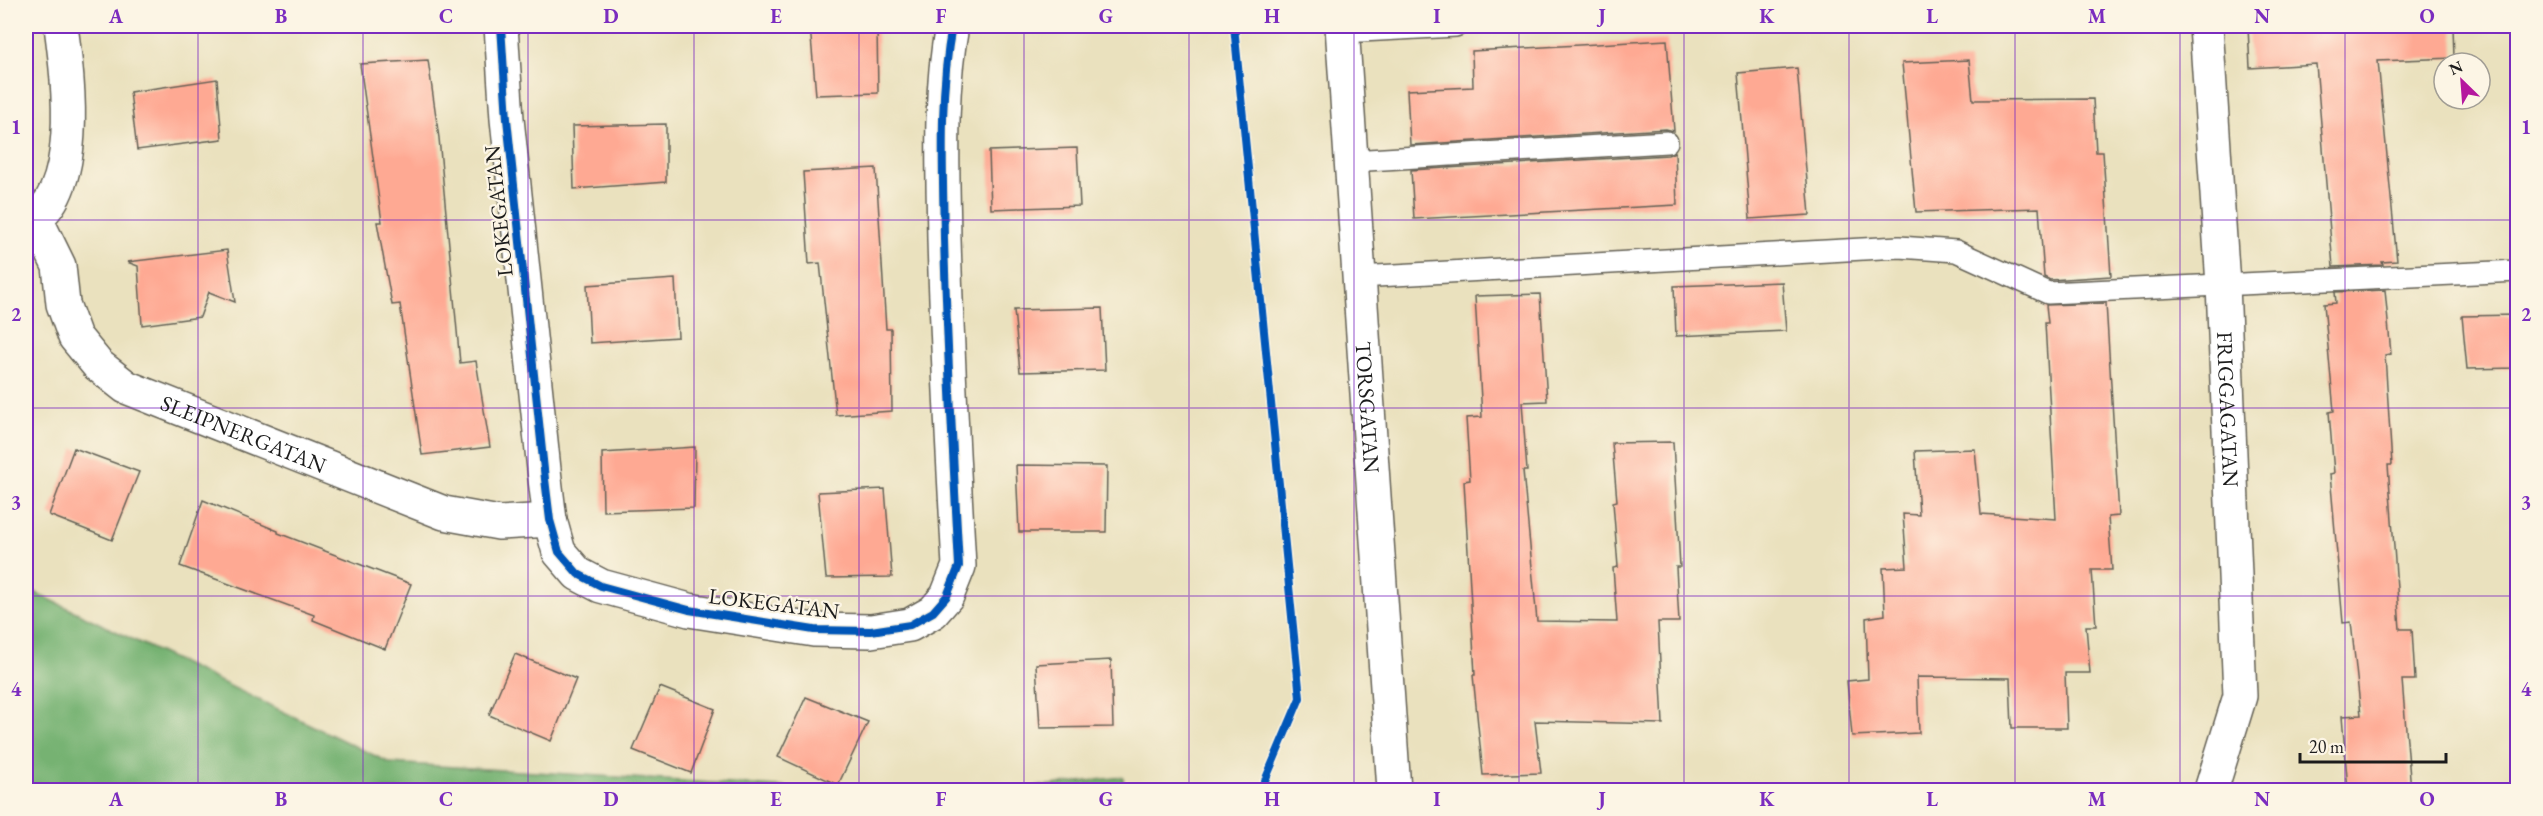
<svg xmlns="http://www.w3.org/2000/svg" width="2543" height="816" font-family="'EB Garamond',serif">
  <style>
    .forest { fill: #76b272; stroke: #496747; stroke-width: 1.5 }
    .building { fill: #fea993 }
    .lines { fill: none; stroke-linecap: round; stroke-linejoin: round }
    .lane-casing { stroke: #646155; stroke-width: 24 }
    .street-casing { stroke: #646155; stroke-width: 36 }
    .lane { stroke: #fff; stroke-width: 21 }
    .street { stroke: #fff; stroke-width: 33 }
    .cycleway-casing { stroke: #fcf5e5; stroke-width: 11 }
    .cycleway { stroke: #0057b8; stroke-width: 8 }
    .grid { fill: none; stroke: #7b2cbf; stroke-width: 1.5; stroke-opacity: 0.55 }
    .labels { text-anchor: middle; stroke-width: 4.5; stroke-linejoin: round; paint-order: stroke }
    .street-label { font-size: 22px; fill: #1c1c1c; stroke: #fcf5e5 }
    .neatline { fill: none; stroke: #7b2cbf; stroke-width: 2 }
    .grid-label { font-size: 20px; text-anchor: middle; font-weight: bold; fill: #7b2cbf }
  </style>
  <rect width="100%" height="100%" fill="#fcf5e5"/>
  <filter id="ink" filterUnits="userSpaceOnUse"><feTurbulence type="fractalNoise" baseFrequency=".0167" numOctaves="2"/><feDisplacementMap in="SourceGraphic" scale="12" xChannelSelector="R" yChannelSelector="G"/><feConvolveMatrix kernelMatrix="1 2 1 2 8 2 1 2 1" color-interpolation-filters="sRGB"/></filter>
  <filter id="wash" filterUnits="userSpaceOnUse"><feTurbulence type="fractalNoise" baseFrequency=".008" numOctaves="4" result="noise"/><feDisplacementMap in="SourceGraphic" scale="24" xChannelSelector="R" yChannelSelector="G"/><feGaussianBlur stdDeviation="1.35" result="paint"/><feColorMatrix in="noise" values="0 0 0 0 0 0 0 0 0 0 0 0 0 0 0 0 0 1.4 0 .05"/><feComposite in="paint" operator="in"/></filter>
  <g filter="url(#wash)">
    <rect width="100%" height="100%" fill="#eae1be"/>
    <g class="forest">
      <path d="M26 588 390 763 827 790H26Z"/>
      <path d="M1123 777 1124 790H1006Z"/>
    </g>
    <g id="blocks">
      <g class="building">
        <path d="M810 26H877L878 93 816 95Z"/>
        <path d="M2281 26H2453L2454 58 2378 61 2397 261 2382 262 2383 265 2333 267 2316 64 2250 68 2248 27Z"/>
        <path d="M1667 40 1674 131 1666 129 1410 145 1407 90 1473 87 1472 51Z"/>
        <path d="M428 60 439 138 460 363 476 361 490 447 422 455 400 304 392 305 377 222H382L360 64Z"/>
        <path d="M1969 60 1973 100 2093 99 2096 152H2103L2111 276 2050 280 2044 277 2039 208 1916 212 1902 63Z"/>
        <path d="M1797 68 1810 215 1750 219 1738 73Z"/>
        <path d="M217 79 222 139 137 150 130 92Z"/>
        <path d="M666 124V182L574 189 572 126Z"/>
        <path d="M1077 148 1080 206 991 209 989 151Z"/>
        <path d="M1675 152 1677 205 1414 219 1411 170 1668 155Z"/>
        <path d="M876 168 886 329H891L892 411 836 415 820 263 809 264 803 172Z"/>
        <path d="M227 250 235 302 209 292 200 317 142 325 138 266 127 262Z"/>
        <path d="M675 279 678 337 590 343 587 285Z"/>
        <path d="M1782 282 1786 331 1676 336 1674 286Z"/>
        <path d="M2385 290 2391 354 2385 355 2392 465H2388L2400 629H2412L2415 680H2402L2411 790H2348L2342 716 2361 715 2351 622 2343 623 2330 474 2334 473 2329 412 2334 411 2324 304 2336 303 2335 292Z"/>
        <path d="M1540 294 1547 401 1522 402 1527 471H1523L1537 621 1617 622 1613 568 1618 567 1613 502 1617 501 1612 443 1673 442 1680 567H1676L1679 622H1658L1663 724 1535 721 1541 773 1483 775 1473 675H1475L1464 481 1470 480 1466 418 1482 417 1475 296Z"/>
        <path d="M2106 303 2119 516 2108 517 2112 570H2092L2096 626H2086L2090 673H2065L2067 728H2012L2010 678 1917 677 1919 733 1852 736 1847 681 1868 679 1866 618 1885 615 1883 568 1907 567 1903 514 1919 515 1915 451 1975 449 1981 514 2056 519 2045 323H2048L2046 305Z"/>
        <path d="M1102 308 1105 370 1020 372 1014 310Z"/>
        <path d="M2517 315V368L2467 369 2462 316Z"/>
        <path d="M695 447 694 508 603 511 602 453Z"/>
        <path d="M74 448 139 472 112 540 49 515Z"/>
        <path d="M1016 465 1107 466 1106 532H1019Z"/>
        <path d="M885 489 892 577 826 578 818 492Z"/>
        <path d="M203 500 278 531V533L411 584 385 649 313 620 314 615 180 566Z"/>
        <path d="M515 654 576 679 551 741 489 715Z"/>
        <path d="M1111 660 1113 727 1040 728 1036 664Z"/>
        <path d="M660 687 715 709 691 773 633 750Z"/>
        <path d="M806 697 868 722 838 785 778 757Z"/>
      </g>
    </g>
  </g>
  <g filter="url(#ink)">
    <use href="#blocks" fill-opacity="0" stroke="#646155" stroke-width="1.5"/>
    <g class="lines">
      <defs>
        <g id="lane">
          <path d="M1342 32 1456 26"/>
          <path d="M1351 161 1667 142"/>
          <path d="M1359 277 1899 247 1956 251 2048 293 2518 271"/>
        </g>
        <g id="street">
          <path d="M501 26 507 119 545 479 550 520 559 552 578 574 601 586 689 610 814 630 871 631 910 625 933 612 947 596 959 566C953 457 947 348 944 239 943 168 939 96 952 26"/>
          <path id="s1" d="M1342 26 1394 790"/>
          <path id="s2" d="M2206 26 2223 285 2240 696 2211 790"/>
          <path id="s3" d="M36 219 59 266 63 304 75 337 98 365 126 387 444 513 499 523 550 520"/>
          <path d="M26 224C84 196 68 79 61 26"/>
        </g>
      </defs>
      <use href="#lane" class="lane-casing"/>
      <use href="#street" class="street-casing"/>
      <use href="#lane" class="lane"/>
      <use href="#street" class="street"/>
      <defs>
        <g id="cycleway">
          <path d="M501 26 507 119 545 479 550 520 559 552 578 574 601 586 689 610 814 630 871 631 910 625 933 612 947 596 959 566C953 457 947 348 944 239 943 168 939 96 952 26"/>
          <path d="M1234 26 1300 698 1261 790"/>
        </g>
      </defs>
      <use href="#cycleway" class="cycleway-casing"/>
      <use href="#cycleway" class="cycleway"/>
    </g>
  </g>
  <path class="grid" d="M198 26V790M363 26V790M528 26V790M694 26V790M859 26V790M1024 26V790M1189 26V790M1354 26V790M1519 26V790M1684 26V790M1849 26V790M2015 26V790M2180 26V790M2345 26V790M26 220H2518M26 408H2518M26 596H2518"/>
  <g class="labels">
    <g class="street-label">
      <text transform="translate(498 211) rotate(-96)" y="8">LOKEGATAN</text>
      <text dy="8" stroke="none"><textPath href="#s1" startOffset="382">TORSGATAN</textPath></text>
      <text dy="8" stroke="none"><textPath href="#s2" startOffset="384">FRIGGAGATAN</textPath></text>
      <text dy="8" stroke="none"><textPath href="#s3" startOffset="324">SLEIPNERGATAN</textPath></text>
      <text transform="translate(774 603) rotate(7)" y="8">LOKEGATAN</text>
    </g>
  </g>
  <rect width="2543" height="816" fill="none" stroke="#fcf5e5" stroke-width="66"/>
  <g transform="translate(2462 81) rotate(335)"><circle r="28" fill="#fcf5e5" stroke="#a29e95" stroke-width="1.5"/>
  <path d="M0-4.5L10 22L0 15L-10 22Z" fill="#b5179e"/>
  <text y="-9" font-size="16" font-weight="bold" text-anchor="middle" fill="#1c1c1c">N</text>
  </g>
  <path d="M2300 753v9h146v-9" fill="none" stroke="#1c1c1c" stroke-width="3"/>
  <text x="2309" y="753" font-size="18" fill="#1c1c1c" stroke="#fcf5e5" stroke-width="4.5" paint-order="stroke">20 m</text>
  <rect x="33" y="33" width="2477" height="750" class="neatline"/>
  <g class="grid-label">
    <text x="116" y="23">A</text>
    <text x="281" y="23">B</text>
    <text x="446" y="23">C</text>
    <text x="611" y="23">D</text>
    <text x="776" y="23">E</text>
    <text x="941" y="23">F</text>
    <text x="1106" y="23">G</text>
    <text x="1272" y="23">H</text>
    <text x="1437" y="23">I</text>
    <text x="1602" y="23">J</text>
    <text x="1767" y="23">K</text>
    <text x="1932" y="23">L</text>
    <text x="2097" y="23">M</text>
    <text x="2262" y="23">N</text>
    <text x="2427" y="23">O</text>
    <text x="16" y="134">1</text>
    <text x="2526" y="134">1</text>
    <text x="16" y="321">2</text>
    <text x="2526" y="321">2</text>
    <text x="16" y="509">3</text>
    <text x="2526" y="509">3</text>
    <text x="16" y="696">4</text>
    <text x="2526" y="696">4</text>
    <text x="116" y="806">A</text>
    <text x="281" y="806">B</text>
    <text x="446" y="806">C</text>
    <text x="611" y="806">D</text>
    <text x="776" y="806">E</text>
    <text x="941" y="806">F</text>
    <text x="1106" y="806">G</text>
    <text x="1272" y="806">H</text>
    <text x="1437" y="806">I</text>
    <text x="1602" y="806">J</text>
    <text x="1767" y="806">K</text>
    <text x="1932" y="806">L</text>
    <text x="2097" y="806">M</text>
    <text x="2262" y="806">N</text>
    <text x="2427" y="806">O</text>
  </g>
</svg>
